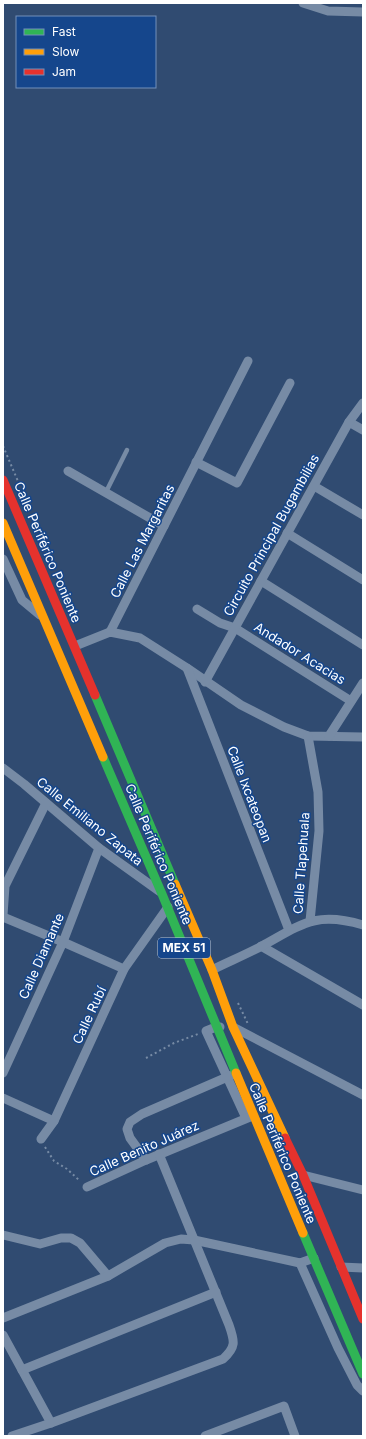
<svg xmlns="http://www.w3.org/2000/svg" width="366" height="1439" font-family="Inter,sans-serif">
  <style>
    .lines { fill: none; stroke-linecap: round; stroke-linejoin: round }
    .path { stroke: #778ba5; stroke-width: 2; stroke-dasharray: 2 3; stroke-linecap: butt }
    .lane { stroke: #778ba5; stroke-width: 4.5 }
    .street { stroke: #778ba5; stroke-width: 9 }
    .fast { stroke: #30b455; stroke-width: 9 }
    .slow { stroke: #ff9f0a; stroke-width: 9 }
    .jam { stroke: #e5322d; stroke-width: 9 }
    .labels { text-anchor: middle; stroke-width: 3; stroke-linejoin: round; paint-order: stroke }
    .shield { fill: #15468c; stroke: #b9c8dc; stroke-width: 1 }
    .shield-label { font-size: 12px; font-weight: bold; fill: #fff }
    .street-label { font-size: 13px; fill: #fff; stroke: #15468c }
  </style>
  <rect width="100%" height="100%" fill="#304b71"/>
  <g class="lines">
    <g class="path">
      <path d="M3 446 20 486"/>
      <path d="M238 1003 248 1024"/>
      <path d="M146 1058 174 1043 198 1034"/>
      <path d="M45 1147 54 1161 67 1169 80 1181"/>
    </g>
    <path class="lane" d="M106 492 127 450"/>
    <g class="street">
      <path d="M303 3 328 11 363 12"/>
      <path d="M349 422 363 430"/>
      <path d="M196 462 237 483 290 383"/>
      <path d="M68 471 164 526"/>
      <path d="M314 486 363 515"/>
      <path d="M287 533 363 580"/>
      <path d="M3 559 22 600 40 615"/>
      <path d="M261 581 363 645"/>
      <path d="M197 609 220 623 235 628 351 701"/>
      <path d="M110 632 248 361"/>
      <path d="M75 646 110 632 140 638 187 668 241 705 284 727 308 736 363 737"/>
      <path d="M187 668 289 930"/>
      <path d="M205 682 349 422 363 403"/>
      <path d="M308 736 318 792 319 831 310 921"/>
      <path d="M329 736 363 683"/>
      <path d="M3 768 24 784 99 848 159 891"/>
      <path d="M3 915 5 886 46 803"/>
      <path d="M3 917 63 942 124 969"/>
      <path d="M261 946 363 1005"/>
      <path d="M212 970C228 962 245 955 262 946 302 924 316 911 363 925"/>
      <path d="M220 1027H216L206 1031 246 1118"/>
      <path d="M233 1027 363 1095"/>
      <path d="M3 1073 63 942 99 848"/>
      <path d="M3 1098 54 1121"/>
      <path d="M41 1139 54 1121 124 969 168 907"/>
      <path d="M146 1160 130 1138 127 1129 130 1122 142 1114 232 1075"/>
      <path d="M303 1175 363 1190"/>
      <path d="M87 1187 146 1160 250 1117"/>
      <path d="M3 1235 40 1244 61 1238H71L80 1243 108 1276"/>
      <path d="M300 1263 338 1348 357 1385 363 1391"/>
      <path d="M341 1267 363 1268"/>
      <path d="M3 1318 108 1276 165 1243 181 1239 194 1240 300 1263 314 1258"/>
      <path d="M3 1335 51 1423"/>
      <path d="M22 1370 216 1292"/>
      <path d="M12 1436 51 1423 223 1359C236 1347 235 1342 229 1325L159 1154"/>
      <path d="M205 1436 284 1406 295 1436"/>
    </g>
    <g class="fast">
      <path d="M95 695 175 884"/>
      <path d="M103 757 162 894 236 1073"/>
      <path d="M303 1233 363 1374"/>
    </g>
    <g class="slow">
      <path d="M3 523 103 757"/>
      <path d="M175 884 212 970 233 1027 285 1138"/>
      <path d="M236 1073 303 1233"/>
    </g>
    <g class="jam">
      <path d="M3 480 95 695"/>
      <path d="M285 1138 303 1175 363 1319"/>
    </g>
  </g>
  <g class="labels">
    <rect class="shield" x="158" y="938" width="52" height="20" rx="3"/>
    <g class="shield-label">
      <text x="184" y="952">MEX 51</text>
    </g>
    <g class="street-label">
      <text transform="translate(271 535) rotate(-61)" y="5">Circuito Principal Bugambilias</text>
      <text transform="translate(142 541) rotate(-63)" y="5">Calle Las Margaritas</text>
      <text transform="translate(48 552) rotate(67)" y="5">Calle Periférico Poniente</text>
      <text transform="translate(300 653) rotate(32)" y="5">Andador Acacias</text>
      <text transform="translate(250 794) rotate(69)" y="5">Calle Ixcateopan</text>
      <text transform="translate(90 821) rotate(39)" y="5">Calle Emiliano Zapata</text>
      <text transform="translate(159 854) rotate(67)" y="5">Calle Periférico Poniente</text>
      <text transform="translate(301 863) rotate(-86)" y="5">Calle Tlapehuala</text>
      <text transform="translate(41 956) rotate(-66)" y="5">Calle Diamante</text>
      <text transform="translate(89 1015) rotate(-65)" y="5">Calle Rubí</text>
      <text transform="translate(144 1148) rotate(-24)" y="5">Calle Benito Juárez</text>
      <text transform="translate(283 1153) rotate(67)" y="5">Calle Periférico Poniente</text>
    </g>
  </g>
  <rect width="366" height="1439" fill="none" stroke="#ffffff" stroke-width="8"/>
  <rect x="16" y="16" width="140" height="72" fill="#15468c" stroke="#7390ba"/>
  <rect x="24" y="29" width="20" height="6" fill="#30b455" stroke="#7390ba"/>
  <text x="52" y="36" font-size="12" fill="#ffffff">Fast</text>
  <rect x="24" y="49" width="20" height="6" fill="#ff9f0a" stroke="#7390ba"/>
  <text x="52" y="56" font-size="12" fill="#ffffff">Slow</text>
  <rect x="24" y="69" width="20" height="6" fill="#e5322d" stroke="#7390ba"/>
  <text x="52" y="76" font-size="12" fill="#ffffff">Jam</text>
</svg>
